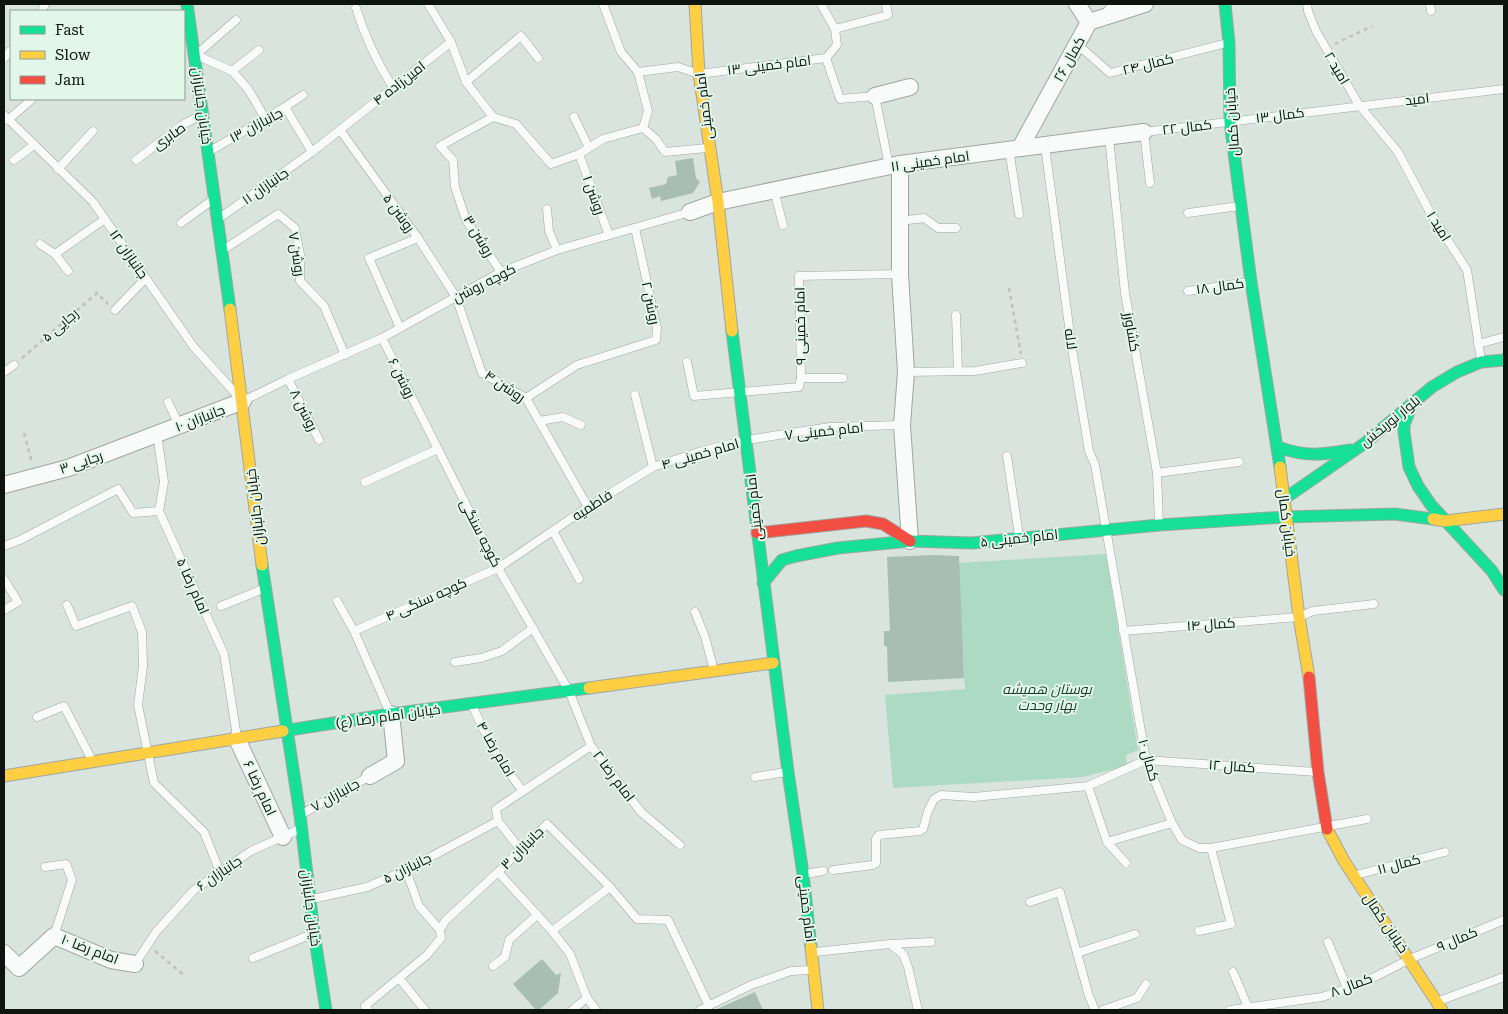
<svg xmlns="http://www.w3.org/2000/svg" width="1508" height="1014" font-family="'Roboto Serif',Cairo,serif">
  <style>
    .green { fill: #addac2 }
    .building { fill: #a8beb3 }
    .lines { fill: none; stroke-linecap: round; stroke-linejoin: round }
    .lane-casing { stroke: #9fa6a2; stroke-width: 9 }
    .street-casing { stroke: #9fa6a2; stroke-width: 18 }
    .fast-casing { stroke: #9fa6a2; stroke-width: 13 }
    .slow-casing { stroke: #9fa6a2; stroke-width: 13 }
    .jam-casing { stroke: #9fa6a2; stroke-width: 13 }
    .path { stroke: #bcc1be; stroke-width: 2.5; stroke-dasharray: 4 4; stroke-linecap: butt }
    .lane { stroke: #f9fbfa; stroke-width: 8 }
    .street { stroke: #f9fbfa; stroke-width: 16 }
    .fast { stroke: #16e098; stroke-width: 11 }
    .slow { stroke: #ffcf43; stroke-width: 11 }
    .jam { stroke: #f24e42; stroke-width: 11 }
    .labels { text-anchor: middle; stroke-width: 4; stroke-linejoin: round; paint-order: stroke }
    .street-label { font-size: 14px; fill: #0d1410; stroke: #e2f6ea }
    .park-label { font-size: 14px; font-style: italic; fill: #163b29; stroke: #e2f6ea }
  </style>
  <rect width="100%" height="100%" fill="#dae4de"/>
  <path class="green" d="M1106 554 1138 750 1126 755 1127 766 1083 777 893 788 885 695 965 689 958 563Z"/>
  <g class="building">
    <path d="M693 158 696 178 700 182 693 193 661 201 660 196 652 199 649 188 666 184 668 177 677 175 675 161Z"/>
    <path d="M934 555 959 556 964 678 888 682 887 646H884V631H890L887 557Z"/>
    <path d="M542 959 556 975 561 973 558 993 539 1010H536L513 984Z"/>
    <path d="M755 992 763 1010H715Z"/>
  </g>
  <g class="lines">
    <defs>
      <g id="lane">
        <path d="M821 4 835 29 837 45 826 58"/>
        <path d="M1307 4 1308 11 1316 31 1359 105 1398 152 1432 216 1467 270 1481 360"/>
        <path d="M1430 4 1431 11"/>
        <path d="M356 8C365 37 377 62 393 88"/>
        <path d="M42 11 45 4"/>
        <path d="M1104 15 1113 4"/>
        <path d="M236 20 196 55 232 71 248 89 265 118"/>
        <path d="M835 29 888 15 886 4"/>
        <path d="M451 42 466 82 493 117 516 124 551 164 579 154 603 139 643 128 648 111 638 72 621 52 603 4"/>
        <path d="M1077 44 1110 73 1227 43"/>
        <path d="M4 58 11 50"/>
        <path d="M232 71 259 50"/>
        <path d="M638 72 678 67 699 74 826 58 840 99 875 96 889 166"/>
        <path d="M466 82 521 36 538 58"/>
        <path d="M285 107 303 95"/>
        <path d="M4 115 93 202 193 346 235 393"/>
        <path d="M493 117 440 146 453 160 455 187 466 220 501 272"/>
        <path d="M574 117 589 148"/>
        <path d="M8 120 32 99"/>
        <path d="M643 128 656 139 665 152 707 148"/>
        <path d="M340 130 418 238 456 297 482 373 526 398 588 507"/>
        <path d="M1109 137 1125 293 1157 473 1159 524"/>
        <path d="M1045 146 1072 349 1089 451 1095 465 1146 760 1172 823 1182 840 1199 848H1211L1367 819"/>
        <path d="M1009 149 1019 214"/>
        <path d="M210 151 285 107 312 152"/>
        <path d="M579 154 609 235"/>
        <path d="M14 160 34 145"/>
        <path d="M136 160 182 125 199 116"/>
        <path d="M58 169 93 131"/>
        <path d="M1150 183 1144 132 1504 89"/>
        <path d="M774 190 783 225"/>
        <path d="M547 209 549 231 557 250"/>
        <path d="M1188 213 1239 206"/>
        <path d="M221 217 312 152 451 42 428 4"/>
        <path d="M900 221 924 218 938 228H956"/>
        <path d="M181 223 211 201"/>
        <path d="M40 244 55 254 68 271"/>
        <path d="M226 248 278 214 295 228 300 255V281L324 306 345 355"/>
        <path d="M55 254 105 219"/>
        <path d="M1188 291 1249 282"/>
        <path d="M115 310 146 278"/>
        <path d="M956 315 958 371"/>
        <path d="M400 328 369 258 418 238"/>
        <path d="M382 338 498 568 569 691 591 746 641 812 680 845"/>
        <path d="M1478 344 1504 337"/>
        <path d="M687 362 694 396 799 387 801 378 799 276 900 274"/>
        <path d="M4 372 14 365"/>
        <path d="M906 372 975 371 1022 363"/>
        <path d="M801 378H843"/>
        <path d="M288 379 319 440"/>
        <path d="M635 395 653 467"/>
        <path d="M526 398 577 365 656 340 657 328 635 228"/>
        <path d="M245 400 288 379 382 338 501 272 557 250 690 212"/>
        <path d="M168 402 179 425"/>
        <path d="M539 421 563 417 581 425"/>
        <path d="M157 434 164 482 159 511 224 654 237 737"/>
        <path d="M1007 456 1019 536"/>
        <path d="M1157 473 1239 462"/>
        <path d="M365 482 438 449"/>
        <path d="M553 531 579 579"/>
        <path d="M4 546 20 540 118 489 133 513 159 511"/>
        <path d="M4 579 18 602 4 610"/>
        <path d="M337 601 354 631 390 713"/>
        <path d="M67 605 76 626 132 606 142 632 143 666 138 705 154 783 204 832 220 872"/>
        <path d="M221 606 263 589"/>
        <path d="M695 612 705 637 714 670"/>
        <path d="M354 631 498 568 588 507 653 467 702 451 747 440 830 427 902 425"/>
        <path d="M1123 631 1299 617 1313 611 1374 604"/>
        <path d="M455 662 481 658 502 651 533 628"/>
        <path d="M472 705C487 738 500 763 523 791"/>
        <path d="M37 717 64 706 92 760"/>
        <path d="M755 777 786 772"/>
        <path d="M1088 786 1107 842 1126 863"/>
        <path d="M302 814 370 776"/>
        <path d="M1107 842 1172 823"/>
        <path d="M520 849 498 821 496 809 591 746"/>
        <path d="M45 867 66 864 72 880 54 936"/>
        <path d="M406 870 419 906 440 930"/>
        <path d="M833 870 873 865 876 863V839L879 835 920 831 923 829 928 811 934 799 941 795 974 797 1088 786 1146 760 1316 772"/>
        <path d="M498 872 552 931 570 954 587 998 596 1010"/>
        <path d="M805 874 823 871"/>
        <path d="M1356 875 1445 852"/>
        <path d="M312 899 367 887 406 870 498 821"/>
        <path d="M1030 902 1060 892 1089 996 1095 1010"/>
        <path d="M552 931 610 887"/>
        <path d="M1199 931 1231 924 1211 848"/>
        <path d="M1328 942 1347 988"/>
        <path d="M890 944 931 942"/>
        <path d="M815 952 890 944 903 954 908 967 918 1010"/>
        <path d="M1077 953 1135 934"/>
        <path d="M253 958 312 934"/>
        <path d="M135 964 156 932 194 890 251 851 300 829"/>
        <path d="M493 966 505 957 509 940 537 915"/>
        <path d="M1233 972 1248 1007"/>
        <path d="M399 978 425 1010"/>
        <path d="M1439 1001 1504 977"/>
        <path d="M368 1010 365 1006 427 955 441 938 440 930 445 921 498 872 547 824 610 887 637 919 668 920 709 1006"/>
        <path d="M572 1010 587 998"/>
        <path d="M700 1010 751 985 791 971 811 970"/>
        <path d="M1103 1010 1137 998 1146 984"/>
        <path d="M1230 1010 1322 997 1363 983 1410 959 1504 920"/>
      </g>
      <g id="street">
        <path d="M1077 4 1089 22"/>
        <path d="M875 96 910 87"/>
        <path d="M1020 148 1089 22 1145 4"/>
        <path d="M900 164V274L906 372 902 425 910 541"/>
        <path d="M690 212 718 202 900 164 1144 132"/>
        <path d="M4 485 68 468 243 401"/>
        <path d="M237 739 283 837"/>
        <path d="M370 776 396 761 391 714"/>
        <path d="M4 953 19 968 54 936 111 960 135 964"/>
      </g>
      <g id="fast">
        <path d="M187 4 230 309"/>
        <path d="M1225 4 1229 43 1230 122 1251 282 1280 467"/>
        <path d="M732 331 788 772 803 874 811 947"/>
        <path d="M1412 404 1404 425V432L1409 467 1418 486 1431 505 1492 571 1504 590"/>
        <path d="M1278 447C1305 457 1322 455 1350 450"/>
        <path d="M1284 499 1365 443 1432 387 1457 372 1481 362 1504 360"/>
        <path d="M262 565 300 815 314 933 326 1010"/>
        <path d="M763 583 782 560 796 556 838 548 910 541 972 543 1159 525 1285 517 1395 514 1433 519"/>
        <path d="M283 731 391 714 589 688"/>
      </g>
      <g id="slow">
        <path d="M695 4 699 74 718 202 732 331"/>
        <path d="M230 309 262 565"/>
        <path d="M1280 467 1299 617 1309 677"/>
        <path d="M1433 519 1445 521 1504 514"/>
        <path d="M589 688 773 663"/>
        <path d="M4 776 283 731"/>
        <path d="M1327 829 1344 861 1442 1010"/>
        <path d="M811 947 818 1010"/>
      </g>
      <g id="jam">
        <path d="M757 533 866 521 883 524 910 541"/>
        <path d="M1309 677 1318 772 1327 829"/>
      </g>
    </defs>
    <use href="#lane" class="lane-casing"/>
    <use href="#street" class="street-casing"/>
    <use href="#fast" class="fast-casing"/>
    <use href="#slow" class="slow-casing"/>
    <use href="#jam" class="jam-casing"/>
    <g class="path">
      <path d="M1335 44 1372 26"/>
      <path d="M1009 288 1021 354"/>
      <path d="M22 358 97 293 108 304"/>
      <path d="M24 433 32 463"/>
      <path d="M155 951 184 975"/>
    </g>
    <use href="#lane" class="lane"/>
    <use href="#street" class="street"/>
    <use href="#fast" class="fast"/>
    <use href="#slow" class="slow"/>
    <use href="#jam" class="jam"/>
  </g>
  <g class="labels">
    <g class="street-label">
      <text transform="translate(1069 59) rotate(-61)" y="5">کمال ۲۶</text>
      <text transform="translate(1148 64) rotate(-14)" y="5">کمال ۲۴</text>
      <text transform="translate(769 65) rotate(-7)" y="5">امام خمینی ۱۳</text>
      <text transform="translate(1337 68) rotate(59)" y="5">امید ۲</text>
      <text transform="translate(399 83) rotate(-38)" y="5">امین‌زاده ۴</text>
      <text transform="translate(1417 99) rotate(-6)" y="5">امید</text>
      <text transform="translate(202 106) rotate(82)" y="5">خیابان جانبازان</text>
      <text transform="translate(704 106) rotate(-97)" y="5">امام خمینی</text>
      <text transform="translate(1280 115) rotate(-7)" y="5">کمال ۱۳</text>
      <text transform="translate(1232 122) rotate(-94)" y="5">خیابان کمال</text>
      <text transform="translate(256 125) rotate(-28)" y="5">جانبازان ۱۳</text>
      <text transform="translate(1187 127) rotate(-7)" y="5">کمال ۲۲</text>
      <text transform="translate(169 136) rotate(-35)" y="5">صابری</text>
      <text transform="translate(930 161) rotate(-8)" y="5">امام خمینی ۱۱</text>
      <text transform="translate(265 186) rotate(-35)" y="5">جانبازان ۱۱</text>
      <text transform="translate(594 195) rotate(70)" y="5">روشن ۱</text>
      <text transform="translate(399 213) rotate(54)" y="5">روشن ۵</text>
      <text transform="translate(1439 226) rotate(58)" y="5">امید ۱</text>
      <text transform="translate(479 236) rotate(59)" y="5">روشن ۳</text>
      <text transform="translate(129 254) rotate(55)" y="5">جانبازان ۱۲</text>
      <text transform="translate(297 254) rotate(81)" y="5">روشن ۷</text>
      <text transform="translate(484 283) rotate(-27)" y="5">کوچه روشن</text>
      <text transform="translate(1220 286) rotate(-8)" y="5">کمال ۱۸</text>
      <text transform="translate(651 303) rotate(78)" y="5">روشن ۲</text>
      <text transform="translate(60 325) rotate(-41)" y="5">رجایی ۵</text>
      <text transform="translate(800 326) rotate(-91)" y="5">امام خمینی ۹</text>
      <text transform="translate(1132 332) rotate(80)" y="5">کشاورز</text>
      <text transform="translate(1071 339) rotate(82)" y="5">لاله</text>
      <text transform="translate(402 378) rotate(63)" y="5">روشن ۶</text>
      <text transform="translate(505 386) rotate(34)" y="5">روشن ۴</text>
      <text transform="translate(304 410) rotate(63)" y="5">روشن ۸</text>
      <text transform="translate(200 418) rotate(-21)" y="5">جانبازان ۱۰</text>
      <text transform="translate(1390 421) rotate(-39)" y="5">بلوار نوربخش</text>
      <text transform="translate(824 431) rotate(-6)" y="5">امام خمینی ۷</text>
      <text transform="translate(700 454) rotate(-16)" y="5">امام خمینی ۴</text>
      <text transform="translate(81 462) rotate(-19)" y="5">رجایی ۳</text>
      <text transform="translate(592 505) rotate(-33)" y="5">فاطمیه</text>
      <text transform="translate(255 507) rotate(-97)" y="5">خیابان جانبازان</text>
      <text transform="translate(754 507) rotate(-96)" y="5">امام خمینی</text>
      <text transform="translate(1287 523) rotate(83)" y="5">خیابان کمال</text>
      <text transform="translate(481 533) rotate(63)" y="5">کوچه سنگی</text>
      <text transform="translate(1019 538) rotate(-6)" y="5">امام خمینی ۵</text>
      <text transform="translate(193 586) rotate(66)" y="5">امام رضا ۵</text>
      <text transform="translate(426 599) rotate(-24)" y="5">کوچه سنگی ۴</text>
      <text transform="translate(1211 624) rotate(-4)" y="5">کمال ۱۴</text>
      <text transform="translate(388 716) rotate(-8)" y="5">خیابان امام رضا (ع)</text>
      <text transform="translate(496 749) rotate(60)" y="5">امام رضا ۴</text>
      <text transform="translate(1149 760) rotate(74)" y="5">کمال ۱۰</text>
      <text transform="translate(1232 766) rotate(4)" y="5">کمال ۱۲</text>
      <text transform="translate(614 776) rotate(53)" y="5">امام رضا ۲</text>
      <text transform="translate(260 788) rotate(65)" y="5">امام رضا ۶</text>
      <text transform="translate(335 795) rotate(-29)" y="5">جانبازان ۷</text>
      <text transform="translate(522 848) rotate(-45)" y="5">جانبازان ۳</text>
      <text transform="translate(1399 864) rotate(-15)" y="5">کمال ۱۱</text>
      <text transform="translate(407 868) rotate(-26)" y="5">جانبازان ۵</text>
      <text transform="translate(219 873) rotate(-34)" y="5">جانبازان ۶</text>
      <text transform="translate(311 908) rotate(82)" y="5">خیابان جانبازان</text>
      <text transform="translate(807 909) rotate(83)" y="5">امام خمینی</text>
      <text transform="translate(1386 923) rotate(56)" y="5">خیابان کمال</text>
      <text transform="translate(1457 939) rotate(-23)" y="5">کمال ۹</text>
      <text transform="translate(90 949) rotate(21)" y="5">امام رضا ۱۰</text>
      <text transform="translate(1351 985) rotate(-21)" y="5">کمال ۸</text>
    </g>
    <g class="park-label">
      <text x="1047" y="694">بوستان همیشه<tspan x="1047" dy="16">بهار وحدت</tspan></text>
    </g>
  </g>
  <rect width="1508" height="1014" fill="none" stroke="#0d1410" stroke-width="10"/>
  <rect x="10" y="10" width="175" height="90" fill="#e2f6ea" stroke="#8d9c93"/>
  <rect x="20" y="26" width="25" height="8" fill="#16e098" stroke="#8d9c93"/>
  <text x="55" y="35" font-size="15" fill="#0d1410">Fast</text>
  <rect x="20" y="51" width="25" height="8" fill="#ffcf43" stroke="#8d9c93"/>
  <text x="55" y="60" font-size="15" fill="#0d1410">Slow</text>
  <rect x="20" y="76" width="25" height="8" fill="#f24e42" stroke="#8d9c93"/>
  <text x="55" y="85" font-size="15" fill="#0d1410">Jam</text>
</svg>
